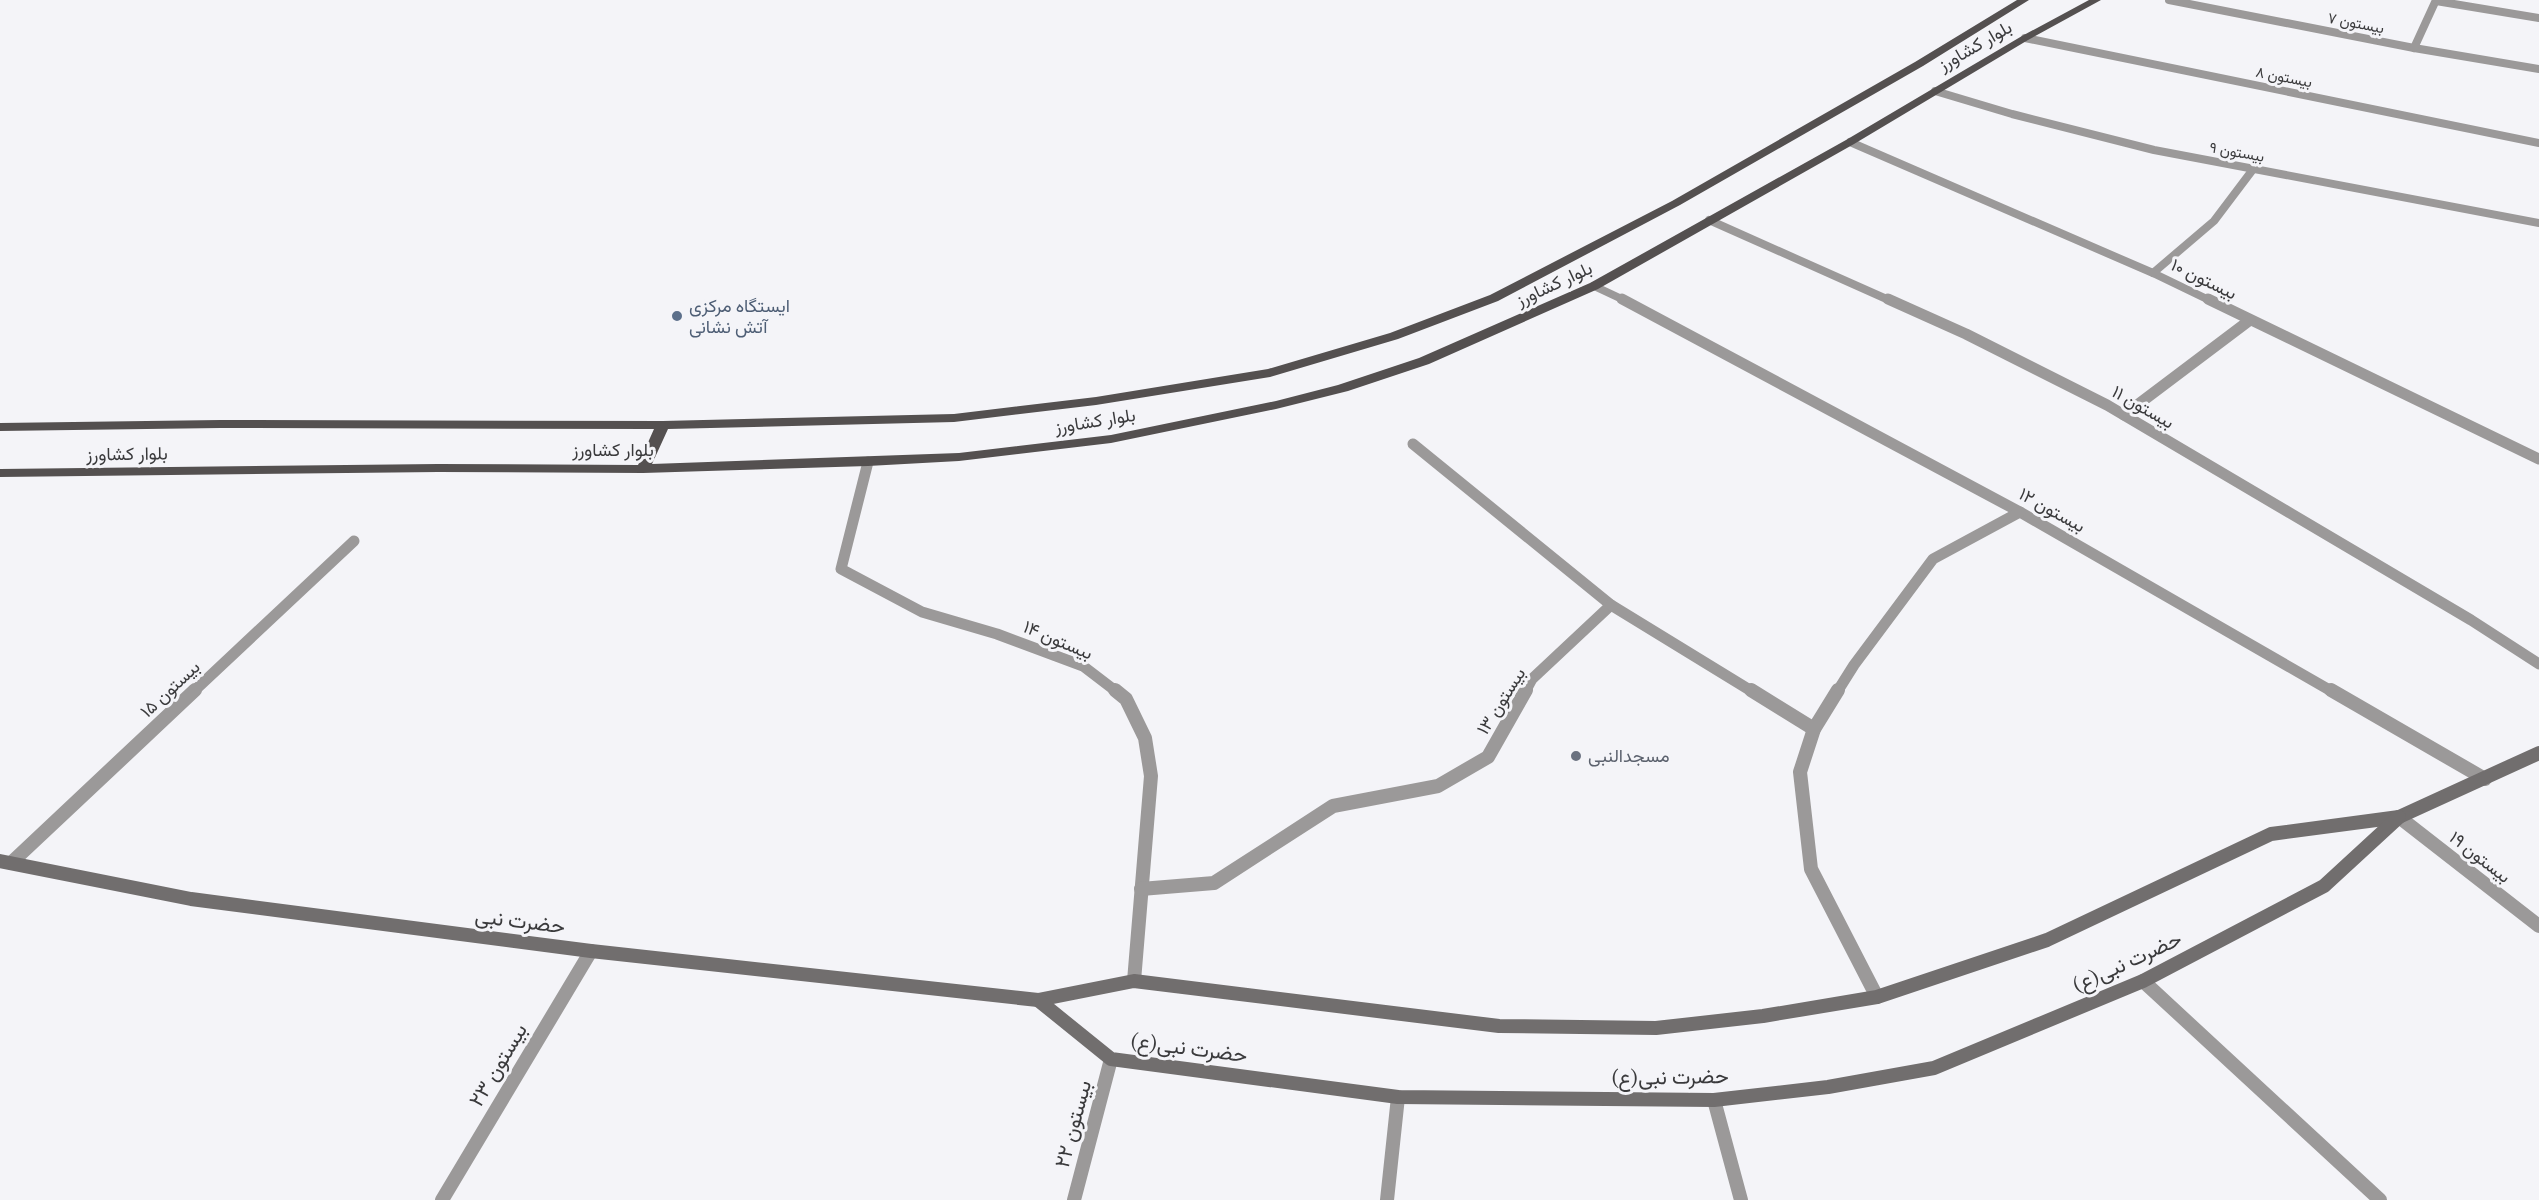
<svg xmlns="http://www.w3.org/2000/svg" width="2539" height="1200" font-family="'IBM Plex Serif',Vazirmatn,serif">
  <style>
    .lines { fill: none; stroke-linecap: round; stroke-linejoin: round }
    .street-far2 { stroke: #9b9999; stroke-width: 8 }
    .street-far1 { stroke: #9b9999; stroke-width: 11 }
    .street { stroke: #9b9999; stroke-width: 14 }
    .secondary { stroke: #716e6e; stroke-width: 14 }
    .primary { fill: #545050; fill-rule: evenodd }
    .service-dot { fill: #5c6f8a; stroke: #f4f4f8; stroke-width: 2 }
    .worship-dot { fill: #6b7280; stroke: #f4f4f8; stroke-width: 2 }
    .labels { text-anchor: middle; stroke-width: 6; stroke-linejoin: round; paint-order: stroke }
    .far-street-label { font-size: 15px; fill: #3a3a3c; stroke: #f4f4f8 }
    .street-label { font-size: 18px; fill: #3a3a3c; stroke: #f4f4f8 }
    .service-label { font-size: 18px; fill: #4e5e75; stroke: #f4f4f8; text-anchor: start }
    .worship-label { font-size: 18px; fill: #5b616d; stroke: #f4f4f8; text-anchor: start }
    .near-street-label { font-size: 21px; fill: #3a3a3c; stroke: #f4f4f8 }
  </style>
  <rect width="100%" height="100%" fill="#f4f4f8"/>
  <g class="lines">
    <g class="street-far2">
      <path d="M2169 0 2414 48 2539 69"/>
      <path d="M2436 1 2539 18"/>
      <path d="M2025 38 2539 143"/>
      <path d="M2414 48 2436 0"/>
      <path d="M1935 91 2012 114 2154 150 2539 223"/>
      <path d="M1850 142 2153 273 2211 301"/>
      <path d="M1709 220 1891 301"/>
      <path d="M2153 273 2214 221 2254 168"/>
      <path d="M1594 286 1626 301"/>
    </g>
    <g class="street-far1">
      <path d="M1622 299 2020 512 2333 692"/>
      <path d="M1888 299 1966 334 2107 405 2471 620 2539 664"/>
      <path d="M2208 299 2539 459"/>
      <path d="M2124 415 2250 320"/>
      <path d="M1413 444 1611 605 1532 679 1525 692"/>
      <path d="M868 462 841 569 922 612 997 634 1083 666 1117 692"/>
      <path d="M1611 605 1753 692"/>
      <path d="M193 692 354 541"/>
      <path d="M1837 692 1854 665 1933 559 2020 512"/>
    </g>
    <g class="street">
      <path d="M1115 690 1126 699 1145 738 1151 776 1134 981"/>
      <path d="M1751 690 1814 729"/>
      <path d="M1838 690 1814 729 1800 772 1811 869 1877 997"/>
      <path d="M2331 690 2485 779"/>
      <path d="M2399 817 2539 926"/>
      <path d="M11 863 195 690"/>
      <path d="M1141 889 1214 883 1333 806 1438 786 1488 757 1526 690"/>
      <path d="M2143 981 2380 1200"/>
      <path d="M1714 1100 1741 1200"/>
      <path d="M442 1200 591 951"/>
      <path d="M1074 1200 1111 1059"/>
      <path d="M1387 1200 1398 1097"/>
    </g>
    <g class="secondary">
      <path d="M0 861 191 899 591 951 1038 1000 1134 981 1499 1026 1656 1028 1763 1016 1877 997 2047 940 2271 834 2399 817 2539 753"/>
      <path d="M1038 1000 1111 1059 1398 1097 1714 1100 1828 1087 1934 1068 2143 981 2324 886 2399 817"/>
    </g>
    <path class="primary" d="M2017 0H2029L1923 66 1680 205 1498 301 1398 339 1270 377 1096 405 954 422 668 429 652 464 959 453 1111 435 1276 401 1338 385 1419 358 1590 283 1846 140 2022 36 2089 0H2101L2028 40 1854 144 1598 289 1429 364 1348 391 1276 409 1111 443 959 461 868 466 643 473 438 472 0 477V469L438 464 638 465 654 429 220 428 0 431V423L220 420 663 421 954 414 1096 397 1268 369 1390 333 1490 295 1672 201 1915 62Z"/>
  </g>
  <circle class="service-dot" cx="677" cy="316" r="6"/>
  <circle class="worship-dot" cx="1576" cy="756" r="6"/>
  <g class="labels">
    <g class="far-street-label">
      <text transform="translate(2356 23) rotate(11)" y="5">بیستون ۷</text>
      <text transform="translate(2284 77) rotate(11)" y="5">بیستون ۸</text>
      <text transform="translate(2237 152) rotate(10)" y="5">بیستون ۹</text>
    </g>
    <g class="street-label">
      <text transform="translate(1975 46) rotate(-30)" y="6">بلوار کشاورز</text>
      <text transform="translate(2204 279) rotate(26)" y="6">بیستون ۱۰</text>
      <text transform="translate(1554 284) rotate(-25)" y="6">بلوار کشاورز</text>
      <text transform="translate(2143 407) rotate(30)" y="6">بیستون ۱۱</text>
      <text transform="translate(1095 421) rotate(-9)" y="6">بلوار کشاورز</text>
      <text x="613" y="456">بلوار کشاورز</text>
      <text transform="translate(127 454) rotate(-1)" y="6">بلوار کشاورز</text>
      <text transform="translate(2052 510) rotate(29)" y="6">بیستون ۱۲</text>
      <text transform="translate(1058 640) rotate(23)" y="6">بیستون ۱۴</text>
      <text transform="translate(170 689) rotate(-43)" y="6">بیستون ۱۵</text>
      <text transform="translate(1501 701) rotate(-58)" y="6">بیستون ۱۳</text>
      <text transform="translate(2480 857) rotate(38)" y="6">بیستون ۱۹</text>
    </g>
    <g class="service-label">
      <text x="689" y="312">ایستگاه مرکزی<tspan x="689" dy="21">آتش نشانی</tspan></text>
    </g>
    <g class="worship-label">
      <text x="1588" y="762">مسجدالنبی</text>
    </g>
    <g class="near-street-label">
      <text transform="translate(520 921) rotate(7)" y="7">حضرت نبی</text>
      <text transform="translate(2127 962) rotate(-25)" y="7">حضرت نبی(ع)</text>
      <text transform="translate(1189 1048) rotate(7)" y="7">حضرت نبی(ع)</text>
      <text transform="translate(498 1065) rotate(-59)" y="7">بیستون ۲۳</text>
      <text transform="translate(1670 1077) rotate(-1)" y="7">حضرت نبی(ع)</text>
      <text transform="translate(1073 1124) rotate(-75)" y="7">بیستون ۲۲</text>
    </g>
  </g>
</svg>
